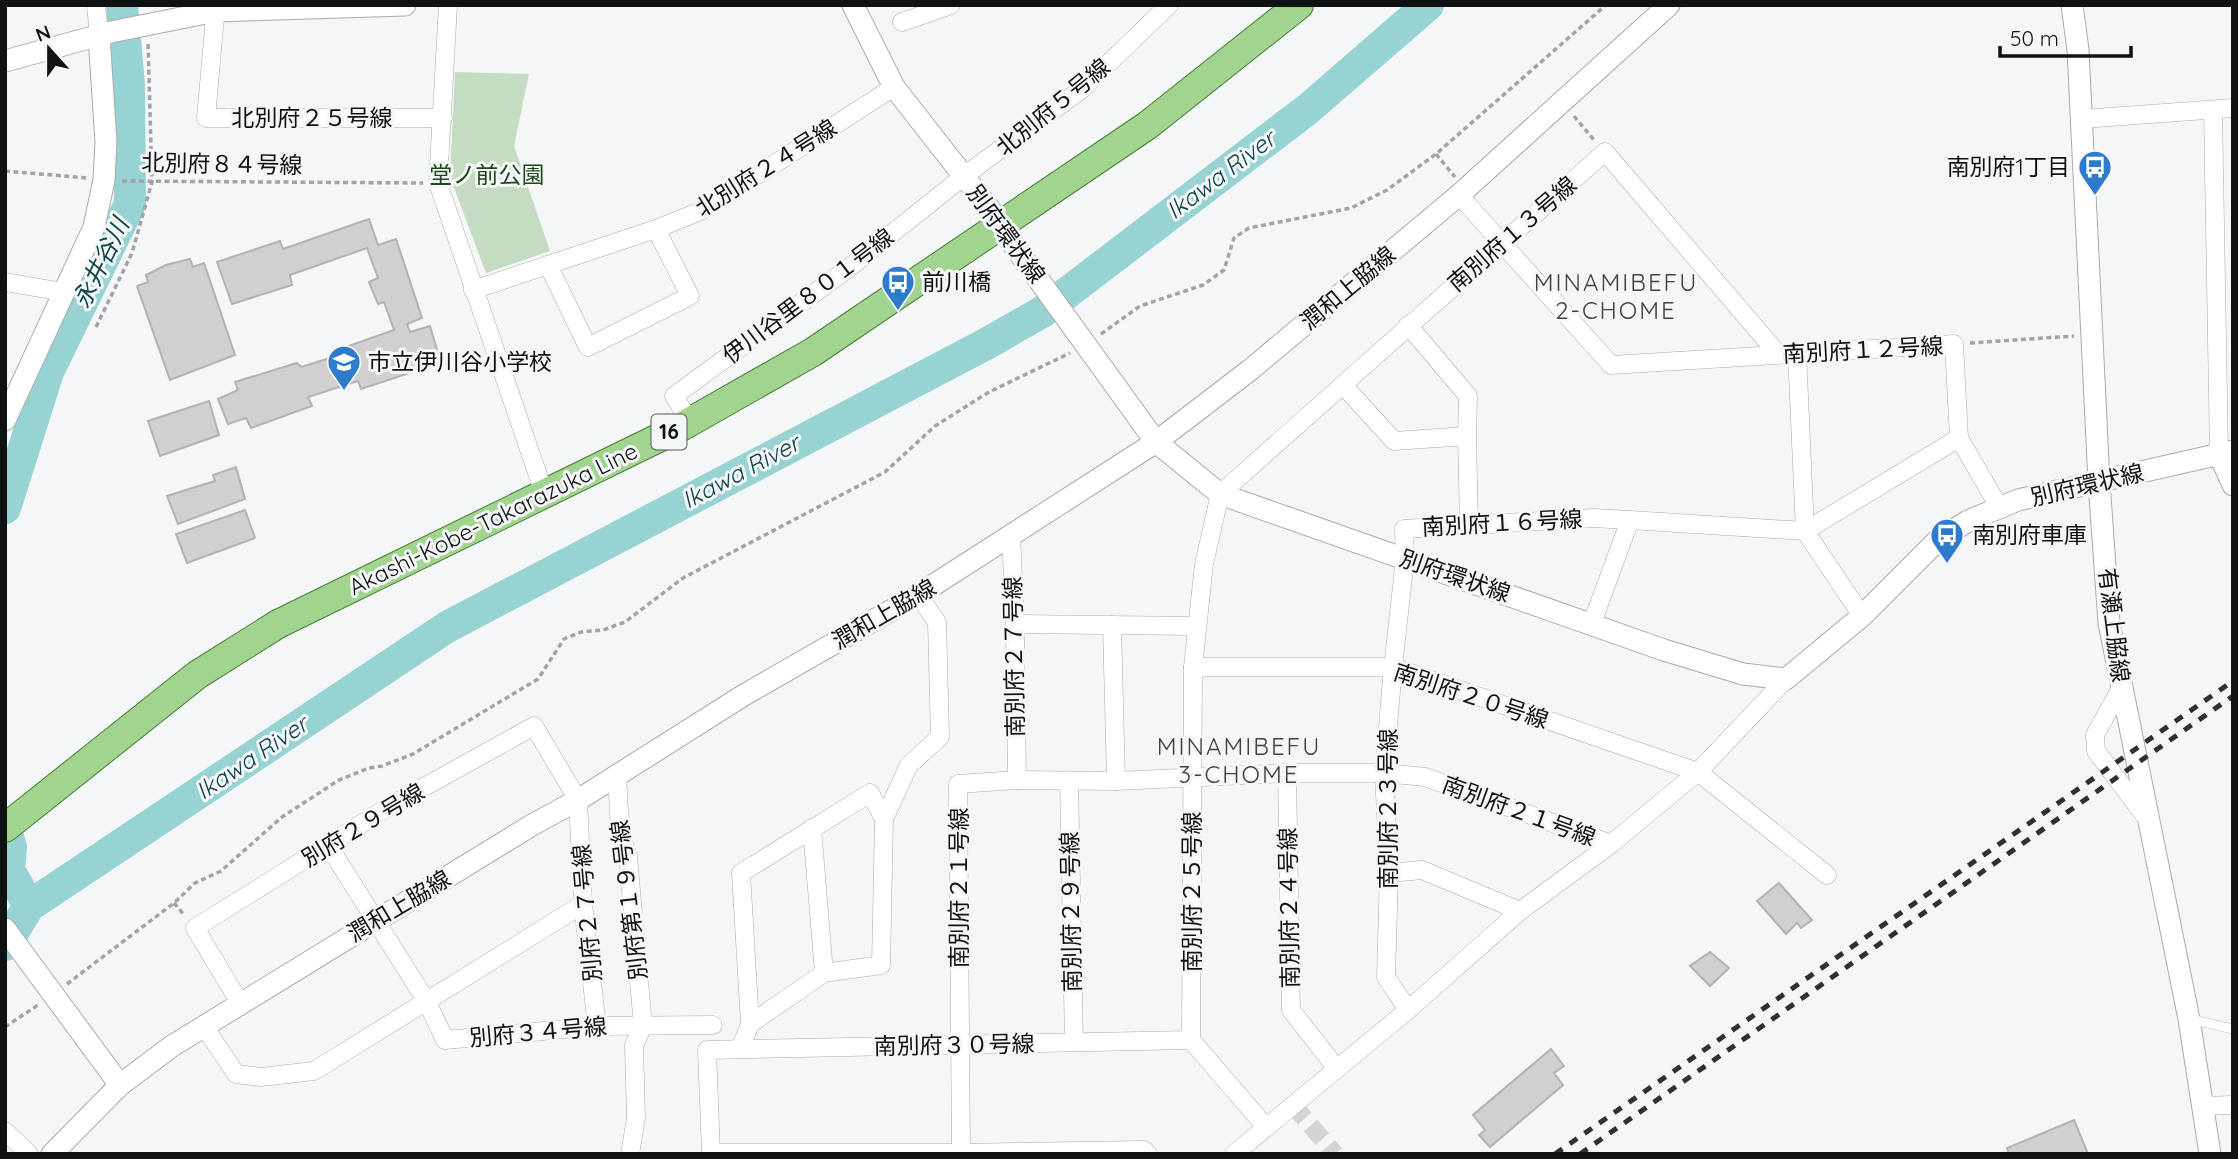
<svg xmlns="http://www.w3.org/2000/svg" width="2238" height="1159" font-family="Quicksand,'Noto Sans JP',sans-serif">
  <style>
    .green { fill: #c4dcc2 }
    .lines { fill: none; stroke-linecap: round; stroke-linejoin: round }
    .river { stroke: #98d3d3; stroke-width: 32 }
    .building { fill: #d1cfd0; stroke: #b3b1b2; stroke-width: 2 }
    .minor-tunnel { stroke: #d3d4d5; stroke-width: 18; stroke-dasharray: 18 9; stroke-linecap: butt }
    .service-casing { stroke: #aaaaac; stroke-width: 10 }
    .minor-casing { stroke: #aaaaac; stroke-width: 19 }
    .tertiary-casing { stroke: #aaaaac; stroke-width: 23 }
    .primary-casing { stroke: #467e32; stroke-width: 30 }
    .path { stroke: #a2a3a4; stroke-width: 3.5; stroke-dasharray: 5 3.5; stroke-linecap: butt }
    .service { stroke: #fff; stroke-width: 9 }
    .minor { stroke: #fff; stroke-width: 18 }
    .tertiary { stroke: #fff; stroke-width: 21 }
    .primary { stroke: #a1d48f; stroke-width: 28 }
    .rail { stroke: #2f3031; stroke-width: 5; stroke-dasharray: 9 9; stroke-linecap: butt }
    .labels { text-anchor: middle; stroke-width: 6; stroke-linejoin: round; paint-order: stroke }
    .shield { fill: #f5f6f8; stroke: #555656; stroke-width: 2 }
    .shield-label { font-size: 21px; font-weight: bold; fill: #101111 }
    .street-label { font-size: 23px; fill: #101111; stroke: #f5f6f8 }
    .poi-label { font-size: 23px; fill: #101111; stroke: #f5f6f8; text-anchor: start }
    .park-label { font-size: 23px; fill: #1b491b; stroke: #f5f6f8 }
    .water-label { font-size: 24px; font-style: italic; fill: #0d4445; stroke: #f5f6f8 }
    .neighbourhood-label { font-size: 24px; letter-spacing: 2px; fill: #414243; stroke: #f5f6f8 }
  </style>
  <rect width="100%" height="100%" fill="#f5f6f8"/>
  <path class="green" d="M455 72 529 74 514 146 550 251 486 273 450 177Z"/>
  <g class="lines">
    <g class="river">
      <path d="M5 508 48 372 130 204 129 86 122 5"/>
      <path d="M5 827 11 847 9 870 29 906"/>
      <path d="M5 945 29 906 447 627 986 344 1042 312 1308 109 1428 5"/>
    </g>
  </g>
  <g class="building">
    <path d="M369 219 378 245 396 239 422 318 407 324 410 332 430 326 438 353 418 359 422 369 361 389 358 381 308 397 312 406 251 428 246 418 228 424 218 399 238 390 235 382 297 363 301 367 346 353V347L394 330 384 302 378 304 369 282 378 278 367 248 290 275 292 285 232 304 217 262 280 241 283 249Z"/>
    <path d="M190 259 193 267 204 263 235 355 170 380 137 286 148 282 146 275 166 265Z"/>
    <path d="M209 401 219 435 160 456 148 421Z"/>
    <path d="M236 467 245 499 178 524 167 496 215 481 213 475Z"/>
    <path d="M245 510 255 538 187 563 176 534Z"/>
    <path d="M1779 883 1812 920 1801 928 1797 923 1786 934 1757 901Z"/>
    <path d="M1710 952 1729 968 1710 986 1690 966Z"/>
    <path d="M1551 1049 1564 1066 1554 1073 1563 1085 1490 1147 1479 1135 1485 1130 1473 1115Z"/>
    <path d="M2074 1120 2088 1154H2009L2007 1148Z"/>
  </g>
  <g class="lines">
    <path class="minor-tunnel" d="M1293 1105 1335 1154"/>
    <defs>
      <path id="service" d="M2190 1019 2233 1029"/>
      <g id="minor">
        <path d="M96 5 99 36"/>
        <path d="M216 5 206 118H443"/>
        <path d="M448 5 438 183 544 493"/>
        <path d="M929 5 931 12 951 5"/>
        <path d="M902 22 931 12"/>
        <path d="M2213 111 2219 454"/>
        <path d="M2082 119 2233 108"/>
        <path d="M1459 195 1611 365 1954 344 1959 438 1805 531 1630 520 1592 623"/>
        <path d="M548 265 588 347 690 296 656 229"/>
        <path d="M5 282 63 292"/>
        <path d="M473 290 656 229 703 210 894 87"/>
        <path d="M1797 352 1805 531 1862 616"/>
        <path d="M1343 385 1394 441 1467 436 1468 396 1408 325"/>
        <path d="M690 422 674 396 850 267 964 176 1082 89 1169 5"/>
        <path d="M1467 436 1469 525"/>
        <path d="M1959 438 1999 507"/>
        <path d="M1011 535 1015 624 1017 780"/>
        <path d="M1015 624 1196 626"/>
        <path d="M1112 625 1116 781"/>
        <path d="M1193 667H1393L1698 772 1827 875"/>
        <path d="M2121 688 2095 735 2096 751 2148 820"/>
        <path d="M1287 773 1291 1010 1337 1069"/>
        <path d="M617 774 620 831 628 857 643 1026 634 1045 636 1118 630 1154"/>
        <path d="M1069 782 1074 1042"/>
        <path d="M812 828 824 973"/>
        <path d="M328 845 427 1002 445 1040 597 1026 713 1025"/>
        <path d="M1389 873 1422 870 1520 911"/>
        <path d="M240 1003 195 928 390 806 534 726 578 800 583 904 597 1026"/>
        <path d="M1408 1010 1386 977 1389 873 1384 773 1393 667 1405 559 1404 529 1592 518 1630 520"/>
        <path d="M750 1024 741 873 870 793 884 819"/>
        <path d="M203 1025 236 1074 261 1077 314 1071 583 904"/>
        <path d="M1191 1040 1193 667 1204 564 1220 494 1605 152 1778 354"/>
        <path d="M740 1049 750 1024 824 973 881 965 884 819 909 765 940 737 937 622 918 595"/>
        <path d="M2203 1106 2233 1105"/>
        <path d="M5 1131 29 1154"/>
        <path d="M711 1153H961L1144 1150 1148 1154"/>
        <path d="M711 1154 707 1050 1191 1040 1266 1127"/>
        <path d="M961 1154 958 784 1017 780 1116 781 1287 773H1384L1425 777 1611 844"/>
        <path d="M1234 1154 1408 1010 1520 911 1611 844 1698 772 1786 679"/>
      </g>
      <g id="tertiary">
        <path d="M853 5 894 87 1002 225 1010 240 1156 442 1220 494 1664 650 1743 674 1786 679 1862 616 1938 540 1968 521 2018 500 2233 451"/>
        <path d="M2072 5 2078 50 2099 482 2109 623 2189 1019 2210 1154"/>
        <path d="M5 61 111 32 216 11 405 5"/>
        <path d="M5 420 94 227 104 180 106 142 99 36"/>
        <path d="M2219 454 2233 485"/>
        <path d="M5 929 120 1085"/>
        <path d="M52 1154 120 1085 172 1046 532 825 578 800 744 695 918 595 1156 442 1250 370 1459 195 1669 5"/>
      </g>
      <path id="primary" d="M5 828 197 675 278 624 681 427 813 352 1148 125 1299 5"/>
    </defs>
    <use href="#service" class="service-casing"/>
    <use href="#minor" class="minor-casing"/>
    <use href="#tertiary" class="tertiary-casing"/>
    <use href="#primary" class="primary-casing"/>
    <g class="path">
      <path d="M1574 116 1594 140"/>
      <path d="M1436 154 1455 177"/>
      <path d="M5 171 87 178"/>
      <path d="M122 181 423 183"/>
      <path d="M96 327 132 253 152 182 148 42"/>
      <path d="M1101 334 1140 306 1203 285 1224 270 1234 238 1249 228 1351 208 1387 190 1436 154 1606 5"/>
      <path d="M1970 343 2074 336"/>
      <path d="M174 903 185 916"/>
      <path d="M67 984 174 903 195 883 221 871 282 817 339 780 369 768 382 766 413 754 538 679 564 639 581 632 603 630 625 622 683 578 885 472 935 426 989 392 1070 353"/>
      <path d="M5 1027 38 1005"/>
    </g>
    <use href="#service" class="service"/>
    <use href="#minor" class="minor"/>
    <use href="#tertiary" class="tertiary"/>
    <use href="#primary" class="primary"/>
    <g class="rail">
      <path d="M1555 1154 2233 681"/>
      <path d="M1580 1154 2233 696"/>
    </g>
  </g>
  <defs>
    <symbol id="bus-pin" viewBox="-11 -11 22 30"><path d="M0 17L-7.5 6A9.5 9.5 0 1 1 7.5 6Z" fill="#2d7bca" stroke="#f5f6f8"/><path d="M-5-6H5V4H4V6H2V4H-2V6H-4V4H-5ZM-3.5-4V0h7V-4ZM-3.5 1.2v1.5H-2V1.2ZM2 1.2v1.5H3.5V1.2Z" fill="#fff"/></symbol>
    <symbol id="school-pin" viewBox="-11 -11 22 30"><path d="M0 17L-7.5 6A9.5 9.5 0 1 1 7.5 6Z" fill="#2d7bca" stroke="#f5f6f8"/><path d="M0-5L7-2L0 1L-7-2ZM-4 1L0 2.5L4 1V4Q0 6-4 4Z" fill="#fff"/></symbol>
  </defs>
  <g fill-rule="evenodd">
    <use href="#bus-pin" x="2076" y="148" width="38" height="52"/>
    <use href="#bus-pin" x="879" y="263" width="38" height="52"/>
    <use href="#school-pin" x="325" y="343" width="38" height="52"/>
    <use href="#bus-pin" x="1928" y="516" width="38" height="52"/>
  </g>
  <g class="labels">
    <rect class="shield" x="651.5" y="414.5" width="35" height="35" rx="5"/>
    <g class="shield-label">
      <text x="669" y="439">16</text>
    </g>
    <g class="street-label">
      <text transform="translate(1053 107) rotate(-39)" y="8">北別府５号線</text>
      <text x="312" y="126">北別府２５号線</text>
      <text transform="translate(222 164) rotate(1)" y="8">北別府８４号線</text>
      <text transform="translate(766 168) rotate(-32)" y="8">北別府２４号線</text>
      <text transform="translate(1006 234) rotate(54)" y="8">別府環状線</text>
      <text transform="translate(1512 234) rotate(-41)" y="8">南別府１３号線</text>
      <text transform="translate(1348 288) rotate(-40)" y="8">潤和上脇線</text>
      <text transform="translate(808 296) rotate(-37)" y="8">伊川谷里８０１号線</text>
      <text transform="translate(1863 350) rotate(-3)" y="8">南別府１２号線</text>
      <text transform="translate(2087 485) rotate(-13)" y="8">別府環状線</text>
      <text transform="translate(493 519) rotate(-26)" y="8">Akashi-Kobe-Takarazuka Line</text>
      <text transform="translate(1502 523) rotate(-3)" y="8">南別府１６号線</text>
      <text transform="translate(1455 576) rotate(19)" y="8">別府環状線</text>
      <text transform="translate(884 614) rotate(-30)" y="8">潤和上脇線</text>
      <text transform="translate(2114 625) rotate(83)" y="8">有瀬上脇線</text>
      <text transform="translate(1014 657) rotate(-91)" y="8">南別府２７号線</text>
      <text transform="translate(1471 696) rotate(18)" y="8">南別府２０号線</text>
      <text transform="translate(1388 809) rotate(-90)" y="8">南別府２３号線</text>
      <text transform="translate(1519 811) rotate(20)" y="8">南別府２１号線</text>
      <text transform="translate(363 825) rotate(-31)" y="8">別府２９号線</text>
      <text transform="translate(959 888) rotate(-90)" y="8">南別府２１号線</text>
      <text transform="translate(1192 892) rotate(-90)" y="8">南別府２５号線</text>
      <text transform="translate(629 900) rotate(-97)" y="8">別府第１９号線</text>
      <text transform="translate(399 906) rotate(-31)" y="8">潤和上脇線</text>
      <text transform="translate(1289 908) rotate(-91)" y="8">南別府２４号線</text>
      <text transform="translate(1071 912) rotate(-91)" y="8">南別府２９号線</text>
      <text transform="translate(587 913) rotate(-95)" y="8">別府２７号線</text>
      <text transform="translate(538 1032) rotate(-5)" y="8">別府３４号線</text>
      <text transform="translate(954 1045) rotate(-1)" y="8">南別府３０号線</text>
    </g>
    <g class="poi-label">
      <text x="2070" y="175" text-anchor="end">南別府1丁目</text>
      <text x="922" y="290">前川橋</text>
      <text x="368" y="370">市立伊川谷小学校</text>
      <text x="1972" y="543">南別府車庫</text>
    </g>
    <g class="park-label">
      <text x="487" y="183">堂ノ前公園</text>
    </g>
    <g class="water-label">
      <text transform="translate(1221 175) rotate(-37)" y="8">Ikawa River</text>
      <text transform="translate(101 263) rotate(-64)" y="8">永井谷川</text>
      <text transform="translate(741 472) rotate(-28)" y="8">Ikawa River</text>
      <text transform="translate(252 758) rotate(-34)" y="8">Ikawa River</text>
    </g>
    <g class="neighbourhood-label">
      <text x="1616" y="291">MINAMIBEFU<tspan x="1616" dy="28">2-CHOME</tspan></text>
      <text x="1239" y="755">MINAMIBEFU<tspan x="1239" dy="28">3-CHOME</tspan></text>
    </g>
  </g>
  <rect width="2238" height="1159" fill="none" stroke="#101111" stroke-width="14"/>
  <g transform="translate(49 49) rotate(339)" stroke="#f5f6f8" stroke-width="5" paint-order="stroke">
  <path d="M0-5L12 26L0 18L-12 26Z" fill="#101111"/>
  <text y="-10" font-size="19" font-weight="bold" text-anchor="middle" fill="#101111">N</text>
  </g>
  <path d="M2000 46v10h131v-10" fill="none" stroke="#101111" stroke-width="3.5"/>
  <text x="2010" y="46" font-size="21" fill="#101111" stroke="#f5f6f8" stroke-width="5" paint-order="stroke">50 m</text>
</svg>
